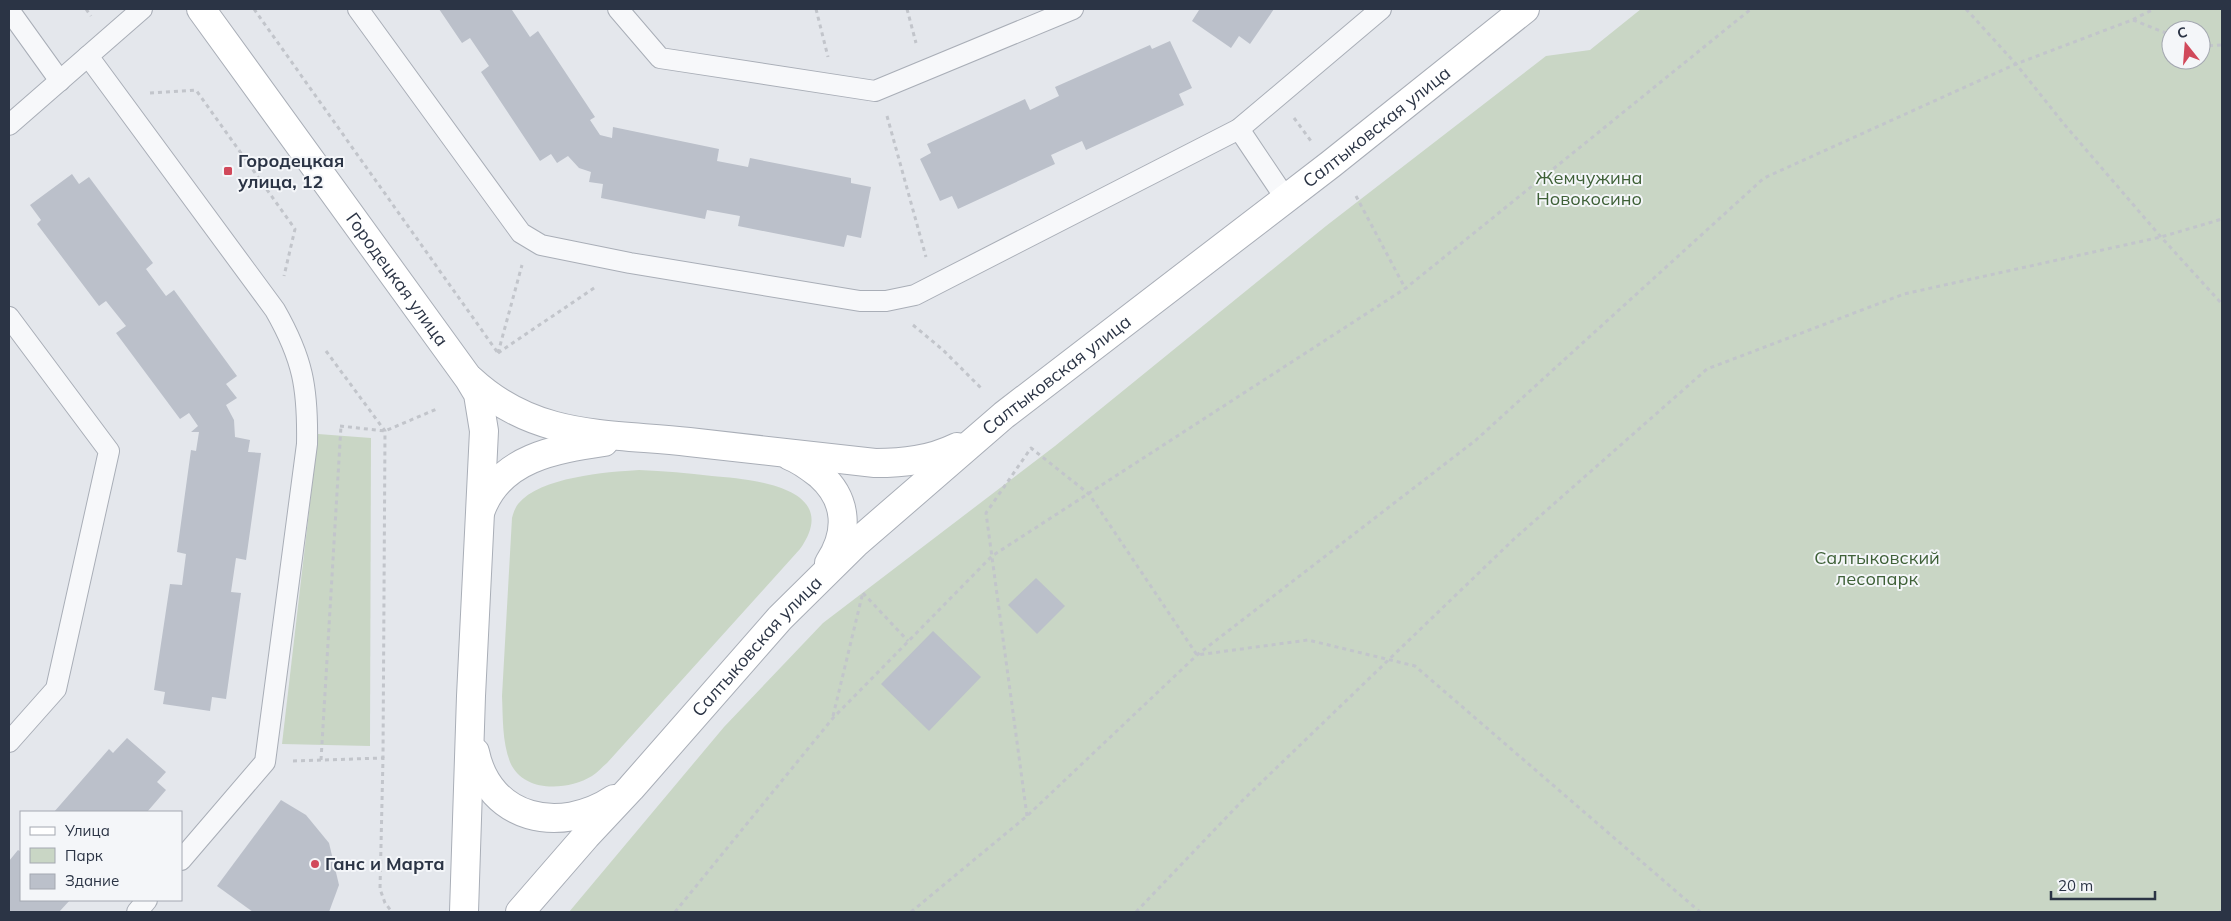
<svg xmlns="http://www.w3.org/2000/svg" width="2231" height="921" font-family="Mulish,sans-serif">
  <style>
    .green { fill: #c9d6c5; fill-rule: evenodd }
    .building { fill: #bbc0ca }
    .lines { fill: none; stroke-linecap: round; stroke-linejoin: round }
    .lane-casing { stroke: #a9aeb7; stroke-width: 22 }
    .secondary-casing { stroke: #a9aeb7; stroke-width: 30 }
    .path { stroke: #c2c5cb; stroke-width: 3; stroke-dasharray: 4 4; stroke-linecap: butt }
    .lane { stroke: #f7f8fa; stroke-width: 20 }
    .secondary { stroke: #fff; stroke-width: 28 }
    .poi-dot { fill: #d1495b; stroke: #f4f6f9; stroke-width: 2 }
    .labels { text-anchor: middle; stroke-width: 4; stroke-linejoin: round; paint-order: stroke }
    .street-label { font-size: 18px; fill: #2b3445; stroke: #f4f6f9 }
    .poi-label { font-size: 18px; font-weight: bold; fill: #2b3445; stroke: #f4f6f9; text-anchor: start }
    .park-label { font-size: 18px; fill: #3f6138; stroke: #f4f6f9 }
  </style>
  <rect width="100%" height="100%" fill="#e4e7ec"/>
  <g class="green">
    <path d="M1641 9H2222V912H569L724 727 823 623 1055 446 1326 226 1546 56 1590 50ZM2171 30H2201V60H2171Z"/>
    <path d="M318 434 371 438 370 746 282 744Z"/>
    <path d="M639 470C664 471 688 473 712 476 751 479 844 487 800 549L607 763C602 767 597 773 592 776 567 791 523 793 510 762 502 741 503 717 502 696L512 518C513 514 515 508 518 504 540 477 606 472 639 470Z"/>
  </g>
  <g class="building">
    <path d="M439 9H514L512 10 530 37 538 31 595 117 590 120 600 135 612 138 613 127 719 149 717 161 748 167 750 158 851 178V183L871 187 861 238 847 235 844 247 738 226 740 216 707 210 705 219 601 198 603 184 589 182 591 172 579 168 568 156 557 163 551 154 540 161 481 72 489 66 470 38 462 43Z"/>
    <path d="M1196 9H1274L1250 44 1239 36 1231 48 1192 21 1199 10Z"/>
    <path d="M1170 41 1192 88 1179 94 1184 105 1086 150 1082 141 1051 155 1055 164 958 209 952 196 940 201 920 159 931 153 927 144 1025 99 1030 110 1059 96 1055 87 1150 45 1152 49Z"/>
    <path d="M72 174 79 184 89 177 153 263 146 269 166 296 174 290 237 376 226 384 237 398 226 405 234 420 235 437 250 440 248 452 261 453 246 560 236 558 231 592 241 593 226 699 212 697 210 711 163 704 165 692 154 690 170 584 182 585 186 554 177 552 191 450 196 451 199 432H191L198 426 189 413 180 419 116 333 126 326 106 301 99 306 37 224 41 220 30 205Z"/>
    <path d="M1036 578 1065 606 1037 634 1008 605Z"/>
    <path d="M933 631 981 677 929 731 881 684Z"/>
    <path d="M127 738 166 772 157 782 166 790 147 812H54L109 749 113 753Z"/>
    <path d="M281 800 306 815 329 843 339 885 329 912H253L217 886Z"/>
    <path d="M18 850 21 852V900H70L59 912H9V861Z"/>
  </g>
  <g class="lines">
    <defs>
      <g id="lane">
        <path d="M358 9 521 233 541 245 630 263 860 301H886L915 295 1239 129 1381 9"/>
        <path d="M618 9 660 58 875 91 1073 9"/>
        <path d="M9 10 60 81"/>
        <path d="M88 56 275 310C303 359 308 388 307 444L265 762 181 860"/>
        <path d="M9 125 142 9"/>
        <path d="M1239 129 1286 199"/>
        <path d="M9 317 109 451 56 689 9 742"/>
        <path d="M137 912 147 900"/>
      </g>
      <g id="secondary">
        <path id="s1" d="M201 9 469 379 478 394 484 431 471 696 464 912"/>
        <path d="M471 380C536 440 607 433 689 442 751 449 813 456 875 463 904 463 930 460 957 447"/>
        <path d="M790 456C801 460 811 468 820 475 848 500 849 533 829 563"/>
        <path d="M481 510C500 458 555 449 604 442"/>
        <path d="M475 752C489 820 560 835 614 799"/>
        <path id="s2" d="M520 912 586 836 631 788 780 618 855 544 1004 415 1331 164 1525 9"/>
      </g>
    </defs>
    <use href="#lane" class="lane-casing"/>
    <use href="#secondary" class="secondary-casing"/>
    <g class="path">
      <path d="M86 9 91 16"/>
      <path d="M254 9 498 353"/>
      <path d="M816 9 828 57"/>
      <path d="M907 9 916 43"/>
      <path d="M1966 9 2016 64 2064 124 2161 237 2222 304"/>
      <path d="M2133 20 2171 35"/>
      <path d="M2201 46 2222 45"/>
      <path d="M150 93 196 90 295 229 284 276"/>
      <path d="M887 116 926 257"/>
      <path d="M1294 118 1311 141"/>
      <path d="M1356 196 1405 288"/>
      <path d="M913 325 943 350 981 388"/>
      <path d="M326 351 385 431 383 758"/>
      <path d="M498 353 597 286"/>
      <path d="M498 353 522 265"/>
      <path d="M340 426 385 431 439 408"/>
      <path d="M863 593 908 641"/>
      <path d="M833 716 863 592"/>
      <path d="M321 760 341 426"/>
      <path d="M293 761 383 758 380 889 385 903 392 912"/>
      <path d="M1027 816 986 513 1031 448 1089 494 1197 655 1308 640 1415 666 1700 912"/>
      <path d="M675 912 833 718 992 556 1406 288 1751 9"/>
      <path d="M911 912 1027 816 1197 655 1476 440 1764 178 2016 64 2132 20 2154 9"/>
      <path d="M1136 912 1242 801 1514 539 1707 369 1904 294 2161 237 2222 219"/>
      <path d="M2220 912 2222 910"/>
    </g>
    <use href="#lane" class="lane"/>
    <use href="#secondary" class="secondary"/>
  </g>
  <g class="poi-dot">
    <rect x="223" y="166" width="10" height="10" rx="2.5"/>
    <circle cx="315" cy="864" r="5"/>
  </g>
  <g class="labels">
    <g class="street-label">
      <text dy="6" stroke="none"><textPath href="#s2" startOffset="1166">Салтыковская улица</textPath></text>
      <text dy="6" stroke="none"><textPath href="#s1" startOffset="334">Городецкая улица</textPath></text>
      <text dy="6" stroke="none"><textPath href="#s2" startOffset="761">Салтыковская улица</textPath></text>
      <text dy="6" stroke="none"><textPath href="#s2" startOffset="356">Салтыковская улица</textPath></text>
    </g>
    <g class="poi-label">
      <text x="238" y="167">Городецкая<tspan x="238" dy="21">улица, 12</tspan></text>
      <text x="325" y="870">Ганс и Марта</text>
    </g>
    <g class="park-label">
      <text x="1589" y="184">Жемчужина<tspan x="1589" dy="21">Новокосино</tspan></text>
      <text x="1877" y="564">Салтыковский<tspan x="1877" dy="21">лесопарк</tspan></text>
    </g>
  </g>
  <rect width="2231" height="921" fill="none" stroke="#2b3445" stroke-width="20"/>
  <rect x="20" y="811" width="162" height="90" fill="#f4f6f9" stroke="#a4a8b1"/>
  <rect x="30" y="827" width="25" height="8" fill="#ffffff" stroke="#a4a8b1"/>
  <text x="65" y="836" font-size="15" fill="#2b3445">Улица</text>
  <rect x="30" y="848" width="25" height="15" fill="#c9d6c5" stroke="#a4a8b1"/>
  <text x="65" y="861" font-size="15" fill="#2b3445">Парк</text>
  <rect x="30" y="874" width="25" height="15" fill="#bbc0ca" stroke="#a4a8b1"/>
  <text x="65" y="886" font-size="15" fill="#2b3445">Здание</text>
  <g transform="translate(2186 45) rotate(343)"><circle r="24" fill="#f4f6f9" stroke="#a4a8b1"/>
  <path d="M0-4L9 19L0 12L-9 19Z" fill="#d1495b"/>
  <text y="-8" font-size="14" font-weight="bold" text-anchor="middle" fill="#2b3445">С</text>
  </g>
  <path d="M2051 891v8h104v-8" fill="none" stroke="#2b3445" stroke-width="2.5"/>
  <text x="2058" y="891" font-size="15" fill="#2b3445" stroke="#f4f6f9" stroke-width="4" paint-order="stroke">20 m</text>
</svg>
